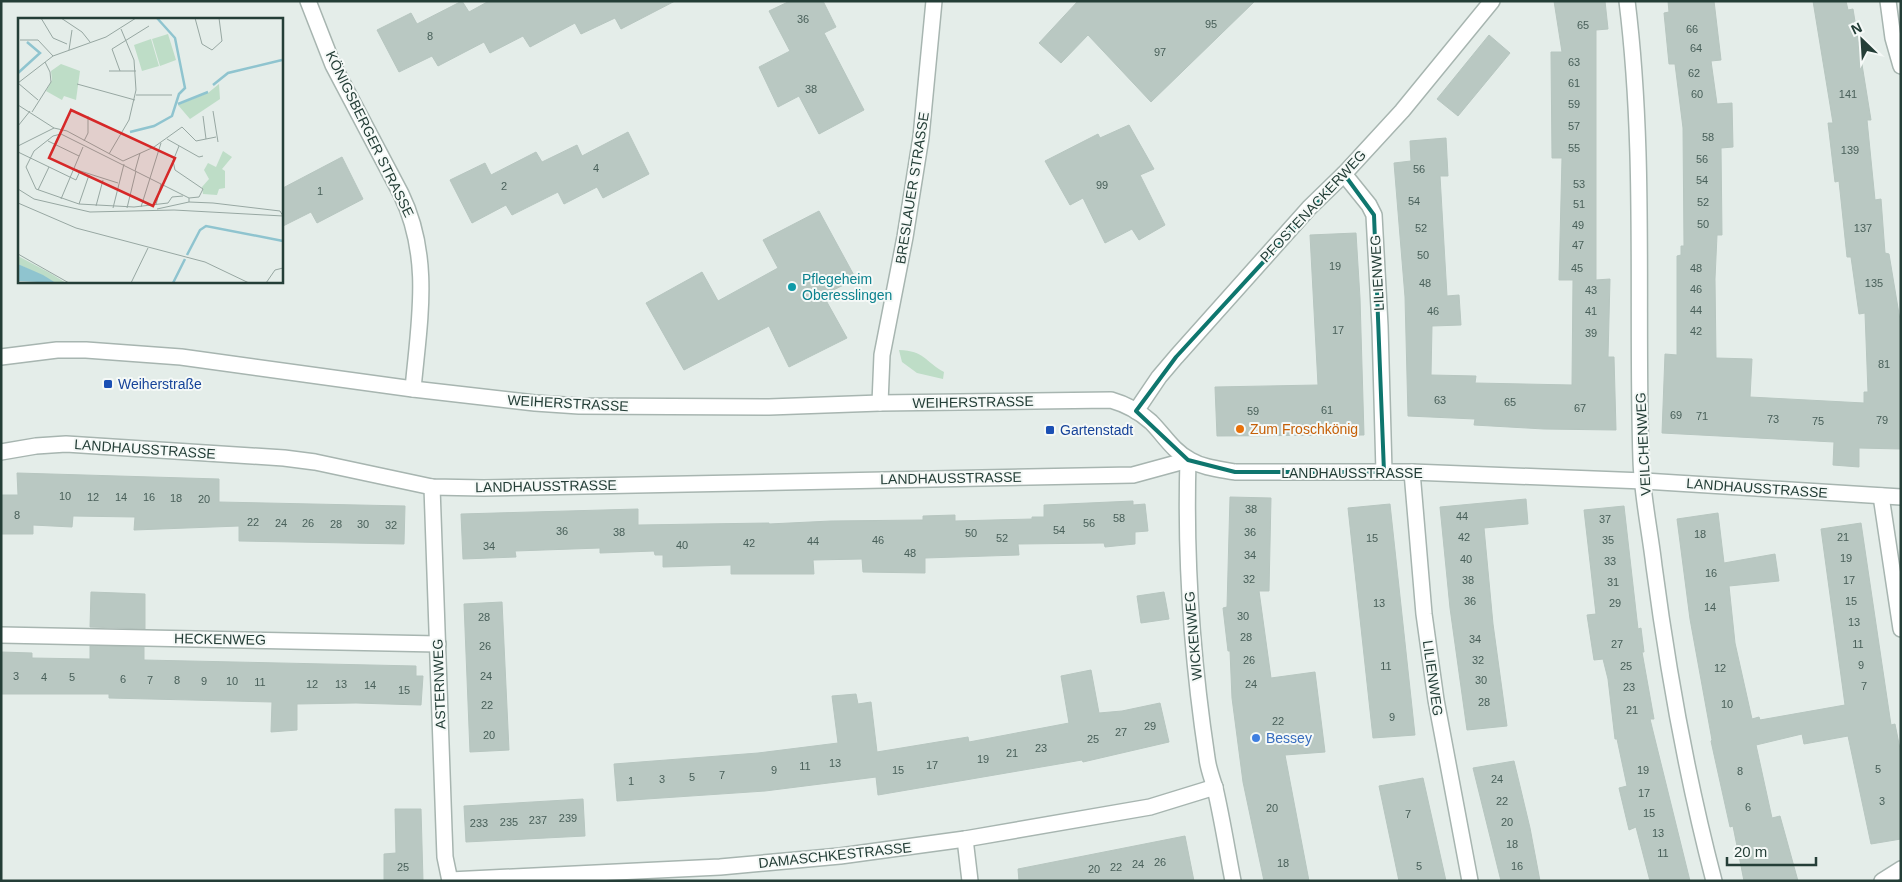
<svg xmlns="http://www.w3.org/2000/svg" width="1902" height="882" font-family="Helvetica,sans-serif">
  <style>
    .green { fill: #beddc7 }
    .building { fill: #b9c8c2; stroke: #b7c6c0 }
    .lines { fill: none; stroke-linecap: round; stroke-linejoin: round }
    .minor-casing { stroke: #a7b5b0; stroke-width: 18 }
    .minor { stroke: #fff; stroke-width: 15 }
    .marked { fill: none; stroke: #0f766e; stroke-width: 4; stroke-linejoin: round }
    .culture-dot { fill: #0f9aa8; stroke: #f5f9f7; stroke-width: 2 }
    .transit-dot { fill: #1a4fb4; stroke: #f5f9f7; stroke-width: 2 }
    .food-dot { fill: #e8710a; stroke: #f5f9f7; stroke-width: 2 }
    .shop-dot { fill: #3f7fe0; stroke: #f5f9f7; stroke-width: 2 }
    .labels { text-anchor: middle; stroke-width: 4; stroke-linejoin: round; paint-order: stroke }
    .number-label { font-size: 11px; fill: #49605a }
    .street-label { font-size: 14px; fill: #243e37; stroke: #f5f9f7 }
    .culture-label { font-size: 14px; fill: #0d838f; stroke: #f5f9f7; text-anchor: start }
    .transit-label { font-size: 14px; fill: #164399; stroke: #f5f9f7; text-anchor: start }
    .food-label { font-size: 14px; fill: #c56008; stroke: #f5f9f7; text-anchor: start }
    .shop-label { font-size: 14px; fill: #366cbe; stroke: #f5f9f7; text-anchor: start }
    .inset-river { fill: none; stroke: #8fc4cf; stroke-width: 2.5 }
    .inset-road { fill: none; stroke: #97a7a2; stroke-width: 1 }
    .view { fill: #d62828; fill-opacity: 0.15; stroke: #d62828; stroke-width: 2.5 }
    .inset-edge { fill: none; stroke: #243e37; stroke-width: 2.5 }
  </style>
  <rect width="100%" height="100%" fill="#e4ede9"/>
  <path class="green" d="M899 350C925 351 924 361 944 372L943 379 917 373 902 362Z"/>
  <g class="building">
    <path d="M462 1 469 12 489 1H675L621 29 615 18 581 34 575 23 530 47 523 36 490 53 484 42 438 66 432 56 399 72 377 30 411 13 417 24Z"/>
    <path d="M790 1H823L836 27 824 33 864 110 819 134 799 96 778 107 759 67 790 51 769 11Z"/>
    <path d="M1078 1H1255L1151 102 1088 35 1061 63 1039 43Z"/>
    <path d="M1554 1H1605L1608 29 1596 30V280L1610 279 1608 357H1614L1616 430 1544 429 1474 425 1475 419 1408 416 1405 297 1394 163 1411 161 1410 141 1446 138 1448 176H1440L1447 296 1459 295 1461 325 1432 326 1431 375 1476 376 1475 383 1572 385 1573 280H1559L1562 158H1552L1551 52H1562Z"/>
    <path d="M1668 1H1714L1721 60 1711 61 1717 104 1732 103 1733 147 1721 148 1722 235H1717L1715 279 1716 358 1752 359 1750 397 1864 403V392H1868L1865 313 1859 314 1851 257H1847L1839 181 1835 182 1828 123H1833L1813 1H1846L1848 10 1853 9 1871 120H1867L1875 200 1881 199 1885 253 1889 254 1901 326V449L1859 448V467L1833 465 1834 442 1662 433 1665 354 1677 355V256L1681 255V246H1684L1683 128 1675 64H1669L1664 13 1669 12Z"/>
    <path d="M1489 35 1510 53 1458 116 1437 99Z"/>
    <path d="M1129 125 1154 169 1140 175 1165 225 1139 240 1132 229 1105 243 1083 198 1070 205 1045 161 1098 134 1100 138Z"/>
    <path d="M628 132 649 174 603 198 597 187 564 204 558 192 512 215 506 205 472 223 450 180 485 163 491 175 536 152 542 162 577 145 582 156Z"/>
    <path d="M342 157 363 199 317 223 311 212 281 227V189Z"/>
    <path d="M819 211 856 279 823 295 847 338 789 367 769 326 684 370 646 303 702 272 718 301 778 268 763 240Z"/>
    <path d="M1356 233 1360 298 1364 435 1217 436 1215 387 1318 385 1310 235Z"/>
    <path d="M17 473 219 479V502L405 506 404 544 239 541V526L134 530 135 517 73 516 72 527 33 525V534H1V495H18Z"/>
    <path d="M1230 497 1271 498 1269 591H1259L1271 678 1315 672 1325 752 1285 755 1309 881H1264L1243 782 1232 698 1230 651H1228L1223 608 1227 607Z"/>
    <path d="M1526 499 1528 524 1484 528 1493 624 1507 726 1467 730 1450 608 1440 507Z"/>
    <path d="M1133 501V505L1145 504 1148 531 1135 532V544L1105 547 1104 543 1018 544 1019 555 925 558V573L863 572 862 559 813 560 814 574H731V565L663 567V555H655L654 551 600 553V548L515 551 516 557 463 559 461 514 638 509V525L769 523V524L831 521 923 520V516L955 515V521L1032 519V517H1044V505Z"/>
    <path d="M1390 504 1415 735 1373 738 1348 508Z"/>
    <path d="M1624 506 1638 629 1641 628 1644 652H1642L1654 719H1650L1690 881H1650L1636 827 1629 830 1619 788 1627 786 1617 739H1615L1608 679 1603 659 1594 660 1587 615 1596 614 1584 510Z"/>
    <path d="M1718 513 1724 563 1775 554 1779 581 1729 586 1735 643 1752 719 1759 717 1760 720 1845 705 1821 529 1861 523 1891 725 1895 724 1901 754V839L1871 844 1848 736 1804 744 1802 734 1756 745 1772 818 1780 816 1798 881H1744L1733 826 1730 827 1711 741 1712 740 1690 619 1677 519Z"/>
    <path d="M91 592 145 594V629L90 627Z"/>
    <path d="M1164 592 1169 619 1141 623 1137 596Z"/>
    <path d="M502 602 509 750 470 752 464 604Z"/>
    <path d="M90 646 144 647V660L416 666V676H423L421 705 356 703 297 704V730L271 732 272 702 109 698V694H1V652L32 653V658L90 659Z"/>
    <path d="M1091 670 1099 713 1122 711 1160 703 1169 742 1083 762 1082 760 878 795 876 777 765 791 617 801 614 764 758 753 838 743 832 696 856 694 858 704 871 702 877 752 968 737 969 742 1069 723 1061 676Z"/>
    <path d="M1514 761 1530 828 1540 881H1501L1473 768Z"/>
    <path d="M1423 778 1446 881H1399L1379 786Z"/>
    <path d="M583 799 585 836 466 842 464 806Z"/>
    <path d="M395 809H421L423 881H384V854L396 853Z"/>
    <path d="M1185 836 1194 881H1019L1018 869Z"/>
  </g>
  <g class="lines">
    <defs>
      <g id="minor">
        <path d="M308 1 333 65 401 194C432 258 419 322 413 389"/>
        <path d="M1627 1C1646 153 1636 307 1641 460 1642 495 1650 531 1654 566 1668 672 1687 778 1714 881"/>
        <path d="M1888 1 1893 38 1901 66"/>
        <path d="M1344 174 1369 205 1374 215 1380 326 1384 472"/>
        <path d="M1 357 57 350H86L181 357 413 389 535 403 579 406 769 407 880 403 1111 400C1125 404 1140 412 1151 422 1164 435 1173 451 1190 460 1204 468 1219 469 1235 472H1412L1644 481 1901 497"/>
        <path d="M880 403 882 355 905 237 921 137 934 1"/>
        <path d="M1136 411 1159 377 1176 357 1309 208 1344 174 1402 111 1492 1"/>
        <path d="M1 452 36 446 66 444 284 458 315 462 432 487 484 488 1133 475 1188 460"/>
        <path d="M1188 460C1185 560 1192 659 1207 758 1208 768 1212 778 1215 788 1222 818 1227 850 1233 881"/>
        <path d="M1412 472 1424 614 1436 700 1470 881"/>
        <path d="M432 487 444 830 445 857 450 881"/>
        <path d="M1881 496 1901 629"/>
        <path d="M1 635 438 644"/>
        <path d="M965 839 970 881"/>
        <path d="M450 880 720 867 840 856 965 839 1150 807 1215 787"/>
        <path d="M1882 881 1901 869"/>
      </g>
    </defs>
    <use href="#minor" class="minor-casing"/>
    <use href="#minor" class="minor"/>
  </g>
  <path class="marked" d="M1344 174 1374 215 1384 472H1235L1188 460 1136 411 1176 357Z"/>
  <circle class="culture-dot" cx="792" cy="287" r="5"/>
  <g class="transit-dot">
    <rect x="103" y="379" width="10" height="10" rx="2.5"/>
    <rect x="1045" y="425" width="10" height="10" rx="2.5"/>
  </g>
  <circle class="food-dot" cx="1240" cy="429" r="5"/>
  <circle class="shop-dot" cx="1256" cy="738" r="5"/>
  <g class="labels">
    <g class="number-label">
      <text x="803" y="23">36</text>
      <text x="1211" y="28">95</text>
      <text x="1583" y="29">65</text>
      <text x="1692" y="33">66</text>
      <text x="430" y="40">8</text>
      <text x="1696" y="52">64</text>
      <text x="1160" y="56">97</text>
      <text x="1574" y="66">63</text>
      <text x="1694" y="77">62</text>
      <text x="1574" y="87">61</text>
      <text x="811" y="93">38</text>
      <text x="1697" y="98">60</text>
      <text x="1848" y="98">141</text>
      <text x="1574" y="108">59</text>
      <text x="1574" y="130">57</text>
      <text x="1708" y="141">58</text>
      <text x="1574" y="152">55</text>
      <text x="1850" y="154">139</text>
      <text x="1702" y="163">56</text>
      <text x="596" y="172">4</text>
      <text x="1419" y="173">56</text>
      <text x="1702" y="184">54</text>
      <text x="1579" y="188">53</text>
      <text x="1102" y="189">99</text>
      <text x="504" y="190">2</text>
      <text x="320" y="195">1</text>
      <text x="1414" y="205">54</text>
      <text x="1703" y="206">52</text>
      <text x="1579" y="208">51</text>
      <text x="1703" y="228">50</text>
      <text x="1578" y="229">49</text>
      <text x="1421" y="232">52</text>
      <text x="1863" y="232">137</text>
      <text x="1578" y="249">47</text>
      <text x="1423" y="259">50</text>
      <text x="1335" y="270">19</text>
      <text x="1577" y="272">45</text>
      <text x="1696" y="272">48</text>
      <text x="1425" y="287">48</text>
      <text x="1874" y="287">135</text>
      <text x="1696" y="293">46</text>
      <text x="1591" y="294">43</text>
      <text x="1696" y="314">44</text>
      <text x="1433" y="315">46</text>
      <text x="1591" y="315">41</text>
      <text x="1338" y="334">17</text>
      <text x="1696" y="335">42</text>
      <text x="1591" y="337">39</text>
      <text x="1884" y="368">81</text>
      <text x="1440" y="404">63</text>
      <text x="1510" y="406">65</text>
      <text x="1580" y="412">67</text>
      <text x="1327" y="414">61</text>
      <text x="1253" y="415">59</text>
      <text x="1676" y="419">69</text>
      <text x="1702" y="420">71</text>
      <text x="1773" y="423">73</text>
      <text x="1882" y="424">79</text>
      <text x="1818" y="425">75</text>
      <text x="65" y="500">10</text>
      <text x="93" y="501">12</text>
      <text x="121" y="501">14</text>
      <text x="149" y="501">16</text>
      <text x="176" y="502">18</text>
      <text x="204" y="503">20</text>
      <text x="1251" y="513">38</text>
      <text x="17" y="519">8</text>
      <text x="1462" y="520">44</text>
      <text x="1119" y="522">58</text>
      <text x="1605" y="523">37</text>
      <text x="253" y="526">22</text>
      <text x="281" y="527">24</text>
      <text x="308" y="527">26</text>
      <text x="1089" y="527">56</text>
      <text x="336" y="528">28</text>
      <text x="363" y="528">30</text>
      <text x="391" y="529">32</text>
      <text x="1059" y="534">54</text>
      <text x="562" y="535">36</text>
      <text x="619" y="536">38</text>
      <text x="1250" y="536">36</text>
      <text x="971" y="537">50</text>
      <text x="1700" y="538">18</text>
      <text x="1464" y="541">42</text>
      <text x="1843" y="541">21</text>
      <text x="1002" y="542">52</text>
      <text x="1372" y="542">15</text>
      <text x="878" y="544">46</text>
      <text x="1608" y="544">35</text>
      <text x="813" y="545">44</text>
      <text x="749" y="547">42</text>
      <text x="682" y="549">40</text>
      <text x="489" y="550">34</text>
      <text x="910" y="557">48</text>
      <text x="1250" y="559">34</text>
      <text x="1846" y="562">19</text>
      <text x="1466" y="563">40</text>
      <text x="1610" y="565">33</text>
      <text x="1711" y="577">16</text>
      <text x="1249" y="583">32</text>
      <text x="1468" y="584">38</text>
      <text x="1849" y="584">17</text>
      <text x="1613" y="586">31</text>
      <text x="1470" y="605">36</text>
      <text x="1851" y="605">15</text>
      <text x="1379" y="607">13</text>
      <text x="1615" y="607">29</text>
      <text x="1710" y="611">14</text>
      <text x="1243" y="620">30</text>
      <text x="484" y="621">28</text>
      <text x="1854" y="626">13</text>
      <text x="1246" y="641">28</text>
      <text x="1475" y="643">34</text>
      <text x="1617" y="648">27</text>
      <text x="1858" y="648">11</text>
      <text x="485" y="650">26</text>
      <text x="1249" y="664">26</text>
      <text x="1478" y="664">32</text>
      <text x="1861" y="669">9</text>
      <text x="1386" y="670">11</text>
      <text x="1626" y="670">25</text>
      <text x="1720" y="672">12</text>
      <text x="16" y="680">3</text>
      <text x="486" y="680">24</text>
      <text x="44" y="681">4</text>
      <text x="72" y="681">5</text>
      <text x="123" y="683">6</text>
      <text x="150" y="684">7</text>
      <text x="177" y="684">8</text>
      <text x="1481" y="684">30</text>
      <text x="204" y="685">9</text>
      <text x="232" y="685">10</text>
      <text x="260" y="686">11</text>
      <text x="312" y="688">12</text>
      <text x="341" y="688">13</text>
      <text x="1251" y="688">24</text>
      <text x="370" y="689">14</text>
      <text x="1864" y="690">7</text>
      <text x="1629" y="691">23</text>
      <text x="404" y="694">15</text>
      <text x="1484" y="706">28</text>
      <text x="1727" y="708">10</text>
      <text x="487" y="709">22</text>
      <text x="1632" y="714">21</text>
      <text x="1392" y="721">9</text>
      <text x="1278" y="725">22</text>
      <text x="1150" y="730">29</text>
      <text x="1121" y="736">27</text>
      <text x="489" y="739">20</text>
      <text x="1093" y="743">25</text>
      <text x="1041" y="752">23</text>
      <text x="1012" y="757">21</text>
      <text x="983" y="763">19</text>
      <text x="835" y="767">13</text>
      <text x="932" y="769">17</text>
      <text x="805" y="770">11</text>
      <text x="1878" y="773">5</text>
      <text x="774" y="774">9</text>
      <text x="898" y="774">15</text>
      <text x="1643" y="774">19</text>
      <text x="1740" y="775">8</text>
      <text x="722" y="779">7</text>
      <text x="692" y="781">5</text>
      <text x="662" y="783">3</text>
      <text x="1497" y="783">24</text>
      <text x="631" y="785">1</text>
      <text x="1644" y="797">17</text>
      <text x="1502" y="805">22</text>
      <text x="1882" y="805">3</text>
      <text x="1748" y="811">6</text>
      <text x="1272" y="812">20</text>
      <text x="1649" y="817">15</text>
      <text x="1408" y="818">7</text>
      <text x="568" y="822">239</text>
      <text x="538" y="824">237</text>
      <text x="509" y="826">235</text>
      <text x="1507" y="826">20</text>
      <text x="479" y="827">233</text>
      <text x="1658" y="837">13</text>
      <text x="1512" y="848">18</text>
      <text x="1663" y="857">11</text>
      <text x="1160" y="866">26</text>
      <text x="1283" y="867">18</text>
      <text x="1138" y="868">24</text>
      <text x="1419" y="870">5</text>
      <text x="1517" y="870">16</text>
      <text x="403" y="871">25</text>
      <text x="1116" y="871">22</text>
      <text x="1094" y="873">20</text>
    </g>
    <g class="street-label">
      <text transform="translate(370 134) rotate(64)" y="5">KÖNIGSBERGER STRASSE</text>
      <text transform="translate(912 188) rotate(-81)" y="5">BRESLAUER STRASSE</text>
      <text transform="translate(1313 206) rotate(-47)" y="5">PFOSTENACKERWEG</text>
      <text transform="translate(1377 273) rotate(-93)" y="5">LILIENWEG</text>
      <text transform="translate(973 402) rotate(-1)" y="5">WEIHERSTRASSE</text>
      <text transform="translate(568 403) rotate(3)" y="5">WEIHERSTRASSE</text>
      <text transform="translate(1643 444) rotate(-93)" y="5">VEILCHENWEG</text>
      <text transform="translate(145 449) rotate(4)" y="5">LANDHAUSSTRASSE</text>
      <text x="1352" y="478">LANDHAUSSTRASSE</text>
      <text transform="translate(951 478) rotate(-1)" y="5">LANDHAUSSTRASSE</text>
      <text transform="translate(546 486) rotate(-1)" y="5">LANDHAUSSTRASSE</text>
      <text transform="translate(1757 488) rotate(4)" y="5">LANDHAUSSTRASSE</text>
      <text transform="translate(1193 636) rotate(-95)" y="5">WICKENWEG</text>
      <text transform="translate(220 639) rotate(1)" y="5">HECKENWEG</text>
      <text transform="translate(1433 678) rotate(82)" y="5">LILIENWEG</text>
      <text transform="translate(439 684) rotate(-92)" y="5">ASTERNWEG</text>
      <text transform="translate(835 855) rotate(-6)" y="5">DAMASCHKESTRASSE</text>
    </g>
    <g class="culture-label">
      <text x="802" y="284">Pflegeheim<tspan x="802" dy="16">Oberesslingen</tspan></text>
    </g>
    <g class="transit-label">
      <text x="118" y="389">Weiherstraße</text>
      <text x="1060" y="435">Gartenstadt</text>
    </g>
    <g class="food-label">
      <text x="1250" y="434">Zum Froschkönig</text>
    </g>
    <g class="shop-label">
      <text x="1266" y="743">Bessey</text>
    </g>
  </g>
  <g transform="translate(18 18)">
    <rect width="265" height="265" fill="#e4ede9"/>
    <path d="M150 16 158 42 142 48 134 21ZM133 21 141 48 124 53 116 27ZM43 46 62 53 58 82 46 78 44 82 28 73 34 62 33 53ZM201 66 202 81 172 101 160 87 190 75ZM205 133 214 139 204 151 207 153V170L201 171 199 177 185 176 184 169 191 161 186 152 190 145 198 149ZM0 238 32 255 48 265H38L0 246Z" fill="#beddc7"/>
    <path d="M0 246 25 257 38 265 0 263Z" fill="#8fc4cf"/>
    <path class="inset-river" d="M0 55 22 35 9 24M195 67 210 55 264 42M160 86 190 74M112 114 136 108 154 98 161 76 167 70 157 20 139 0M169 237 182 212 188 208 265 223M155 265 167 241"/>
    <path class="inset-road" d="M23 0 35 20 49 26M43 0 64 14 72 24M177 0 184 26 194 32 204 23 201 0M2 22H20L35 38M51 32 54 12M91 53H118M102 53 94 31 131 8M0 65 20 82M0 65 35 38 88 19 118 0M59 66 117 82M118 77H154M0 87 36 110 49 113 105 143M195 93 200 124M14 94 33 64 32 54 27 44M185 98 188 121M0 108 12 93M149 121 181 139 185 138M30 123 61 138M66 123 70 115V98M0 128 36 110M161 128 155 143 157 152 185 171 181 179 171 180M0 134 58 162 62 153M91 136 111 102 118 72 116 42 103 11M105 143 136 129 164 109 178 123 198 119M56 151 100 165M117 153 122 135M0 171 16 181 72 194 156 192 265 198M20 172 31 149M165 178 154 179 150 185 116 189 61 186 18 171 8 149 16 133 35 118 43 116 171 180V184M43 181 65 129M0 185 58 210 187 244 231 265M61 186 71 157M138 187 143 166M78 188 85 162M123 189 143 125M95 190 106 146M109 190 118 153M139 191 171 184 195 185 262 193 265 198M0 236 51 265M113 265 130 230M248 265 257 252 265 250"/>
    <path class="view" d="M53 92 157 140 135 188 31 140Z"/>
    <rect width="265" height="265" class="inset-edge"/>
  </g>
  <rect width="1902" height="882" fill="none" stroke="#243e37" stroke-width="5"/>
  <g transform="translate(1862 40) rotate(335)" stroke="#f5f9f7" stroke-width="4" paint-order="stroke">
  <path d="M0-4L9 19L0 12L-9 19Z" fill="#243e37"/>
  <text y="-8" font-size="14" font-weight="bold" text-anchor="middle" fill="#243e37">N</text>
  </g>
  <path d="M1727 857v8h89v-8" fill="none" stroke="#243e37" stroke-width="2.5"/>
  <text x="1734" y="857" font-size="15" fill="#243e37" stroke="#f5f9f7" stroke-width="4" paint-order="stroke">20 m</text>
</svg>
